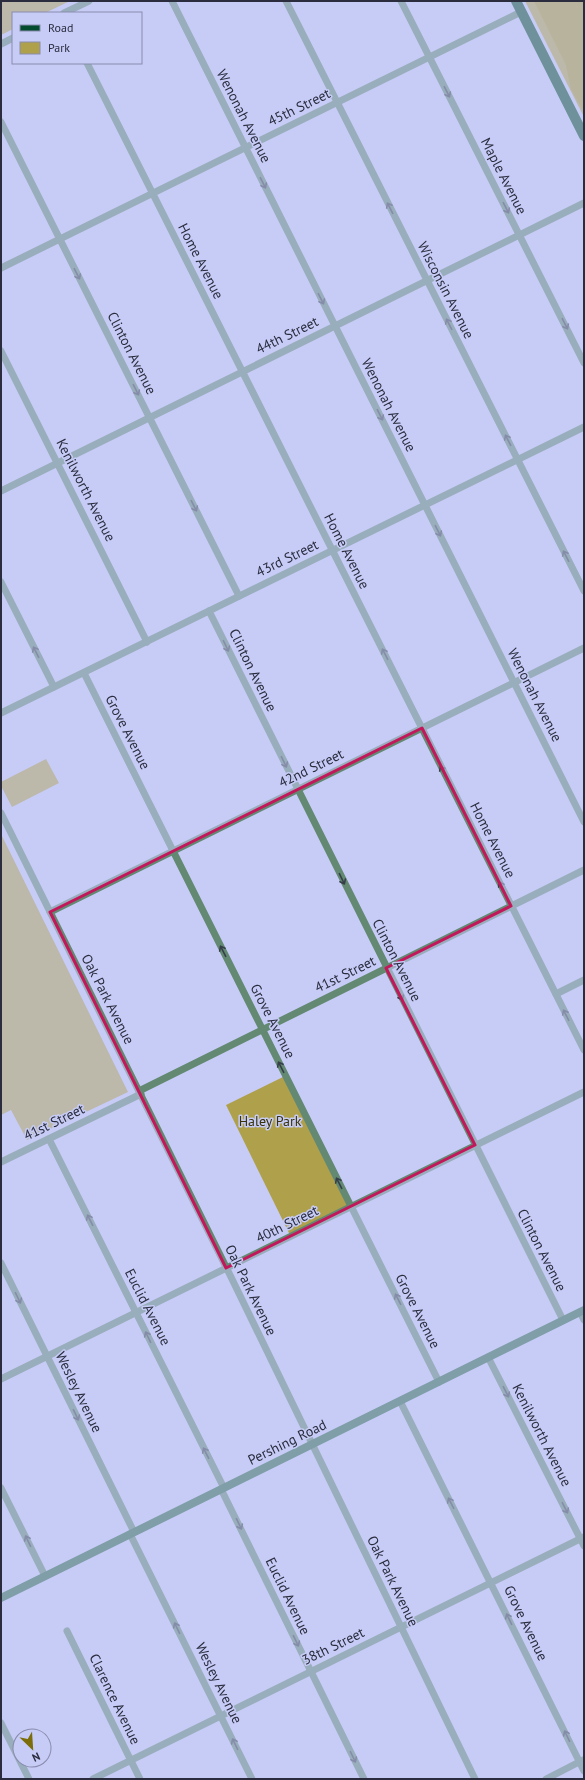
<svg xmlns="http://www.w3.org/2000/svg" width="585" height="1780" font-family="'PT Sans',sans-serif">
  <style>
    .green { fill: #afa04c }
    .forest { fill: #a5942f }
    .lines { fill: none; stroke-linecap: round; stroke-linejoin: round }
    .street { stroke: #638973; stroke-width: 7 }
    .secondary { stroke: #286648; stroke-width: 8 }
    .primary { stroke: #034a2e; stroke-width: 10 }
    .oneway { stroke: #363f49 }
    .marked { fill: none; stroke: #c2185b; stroke-width: 3; stroke-linejoin: round }
    .labels { text-anchor: middle; stroke-width: 3; stroke-linejoin: round; paint-order: stroke }
    .street-label { font-size: 14px; fill: #2b2d3e; stroke: #c7ccf7 }
    .park-label { font-size: 14px; fill: #393207; stroke: #c7ccf7 }
  </style>
  <rect width="100%" height="100%" fill="#c7ccf7"/>
  <g class="green">
    <path d="M1 1H70L45 13H13V29L1 35Z"/>
    <path d="M525 1H584V117Z"/>
    <path d="M46 759 59 783 12 807 1 786V782Z"/>
    <path d="M1 834 128 1092 27 1140 11 1110 1 1115Z"/>
    <path d="M285 1076 348 1206 290 1235 226 1105Z"/>
  </g>
  <path class="forest" d="M534 1H584V112L571 89 566 65Z"/>
  <g class="lines">
    <g class="street">
      <path d="M172 1 584 822"/>
      <path d="M286 1 584 591"/>
      <path d="M401 1 584 363"/>
      <path d="M64 13 89 1"/>
      <path d="M1 44 13 38"/>
      <path d="M87 63 584 1050"/>
      <path d="M1 122 239 596"/>
      <path d="M1 268 521 12"/>
      <path d="M1 351 147 642"/>
      <path d="M1 491 584 203"/>
      <path d="M1 582 54 687"/>
      <path d="M209 611 563 1320"/>
      <path d="M84 673 439 1382"/>
      <path d="M1 713 584 427"/>
      <path d="M1 813 231 1277 475 1779"/>
      <path d="M50 912 584 648"/>
      <path d="M556 994 584 980"/>
      <path d="M139 1091 584 870"/>
      <path d="M49 1139 224 1488"/>
      <path d="M1 1162 141 1094"/>
      <path d="M1 1263 134 1532"/>
      <path d="M580 1312 584 1320"/>
      <path d="M488 1357 584 1546"/>
      <path d="M1 1379 584 1092"/>
      <path d="M400 1401 584 1771"/>
      <path d="M1 1488 45 1576"/>
      <path d="M221 1489 364 1779"/>
      <path d="M130 1534 252 1779"/>
      <path d="M67 1631 140 1779"/>
      <path d="M1 1723 29 1779"/>
      <path d="M93 1779 584 1537"/>
      <path d="M546 1779 583 1760"/>
    </g>
    <path class="secondary" d="M1 1598 584 1310"/>
    <path class="primary" d="M516 1 584 136"/>
  </g>
  <defs><path id="oneway-shaft" d="M-6 0H5M1.5-3L5.5 0L1.5 3" fill="none" stroke-width="1.6" stroke-linecap="round" stroke-linejoin="round"/></defs>
  <g class="oneway">
    <use href="#oneway-shaft" transform="translate(447 92) rotate(63)"/>
    <use href="#oneway-shaft" transform="translate(263 183) rotate(63)"/>
    <use href="#oneway-shaft" transform="translate(390 208) rotate(-117)"/>
    <use href="#oneway-shaft" transform="translate(506 208) rotate(63)"/>
    <use href="#oneway-shaft" transform="translate(77 274) rotate(63)"/>
    <use href="#oneway-shaft" transform="translate(321 299) rotate(63)"/>
    <use href="#oneway-shaft" transform="translate(449 324) rotate(-117)"/>
    <use href="#oneway-shaft" transform="translate(565 324) rotate(63)"/>
    <use href="#oneway-shaft" transform="translate(136 390) rotate(63)"/>
    <use href="#oneway-shaft" transform="translate(380 415) rotate(63)"/>
    <use href="#oneway-shaft" transform="translate(508 440) rotate(-117)"/>
    <use href="#oneway-shaft" transform="translate(194 506) rotate(63)"/>
    <use href="#oneway-shaft" transform="translate(438 531) rotate(63)"/>
    <use href="#oneway-shaft" transform="translate(566 556) rotate(-117)"/>
    <use href="#oneway-shaft" transform="translate(226 646) rotate(64)"/>
    <use href="#oneway-shaft" transform="translate(36 652) rotate(-117)"/>
    <use href="#oneway-shaft" transform="translate(385 654) rotate(-117)"/>
    <use href="#oneway-shaft" transform="translate(284 762) rotate(64)"/>
    <use href="#oneway-shaft" transform="translate(443 771) rotate(-117)"/>
    <use href="#oneway-shaft" transform="translate(342 879) rotate(64)"/>
    <use href="#oneway-shaft" transform="translate(502 887) rotate(-117)"/>
    <use href="#oneway-shaft" transform="translate(223 951) rotate(-117)"/>
    <use href="#oneway-shaft" transform="translate(400 995) rotate(63)"/>
    <use href="#oneway-shaft" transform="translate(566 1015) rotate(-117)"/>
    <use href="#oneway-shaft" transform="translate(281 1067) rotate(-117)"/>
    <use href="#oneway-shaft" transform="translate(339 1183) rotate(-117)"/>
    <use href="#oneway-shaft" transform="translate(90 1220) rotate(-117)"/>
    <use href="#oneway-shaft" transform="translate(18 1298) rotate(64)"/>
    <use href="#oneway-shaft" transform="translate(398 1299) rotate(-117)"/>
    <use href="#oneway-shaft" transform="translate(148 1337) rotate(-116)"/>
    <use href="#oneway-shaft" transform="translate(506 1392) rotate(63)"/>
    <use href="#oneway-shaft" transform="translate(76 1415) rotate(64)"/>
    <use href="#oneway-shaft" transform="translate(206 1453) rotate(-117)"/>
    <use href="#oneway-shaft" transform="translate(451 1503) rotate(-117)"/>
    <use href="#oneway-shaft" transform="translate(565 1508) rotate(63)"/>
    <use href="#oneway-shaft" transform="translate(239 1524) rotate(64)"/>
    <use href="#oneway-shaft" transform="translate(28 1541) rotate(-116)"/>
    <use href="#oneway-shaft" transform="translate(509 1619) rotate(-116)"/>
    <use href="#oneway-shaft" transform="translate(177 1628) rotate(-116)"/>
    <use href="#oneway-shaft" transform="translate(296 1641) rotate(64)"/>
    <use href="#oneway-shaft" transform="translate(567 1736) rotate(-116)"/>
    <use href="#oneway-shaft" transform="translate(235 1744) rotate(-116)"/>
    <use href="#oneway-shaft" transform="translate(353 1757) rotate(64)"/>
  </g>
  <path d="M0 0H585V1780H0ZM422 728 511 906 386 968 475 1145 226 1268 50 912Z" fill="#c7ccf7" fill-opacity=".55" fill-rule="evenodd"/>
  <path class="marked" d="M422 728 511 906 386 968 475 1145 226 1268 50 912Z"/>
  <g class="labels">
    <g class="street-label">
      <text transform="translate(299 107) rotate(-26)" y="5">45th Street</text>
      <text transform="translate(244 116) rotate(63)" y="5">Wenonah Avenue</text>
      <text transform="translate(504 176) rotate(63)" y="5">Maple Avenue</text>
      <text transform="translate(201 261) rotate(63)" y="5">Home Avenue</text>
      <text transform="translate(446 290) rotate(63)" y="5">Wisconsin Avenue</text>
      <text transform="translate(287 335) rotate(-26)" y="5">44th Street</text>
      <text transform="translate(132 353) rotate(63)" y="5">Clinton Avenue</text>
      <text transform="translate(389 405) rotate(63)" y="5">Wenonah Avenue</text>
      <text transform="translate(86 490) rotate(63)" y="5">Kenilworth Avenue</text>
      <text transform="translate(347 551) rotate(63)" y="5">Home Avenue</text>
      <text transform="translate(287 558) rotate(-26)" y="5">43rd Street</text>
      <text transform="translate(253 670) rotate(64)" y="5">Clinton Avenue</text>
      <text transform="translate(535 695) rotate(63)" y="5">Wenonah Avenue</text>
      <text transform="translate(128 732) rotate(63)" y="5">Grove Avenue</text>
      <text transform="translate(311 768) rotate(-26)" y="5">42nd Street</text>
      <text transform="translate(493 840) rotate(63)" y="5">Home Avenue</text>
      <text transform="translate(397 960) rotate(63)" y="5">Clinton Avenue</text>
      <text transform="translate(345 974) rotate(-26)" y="5">41st Street</text>
      <text transform="translate(108 999) rotate(63)" y="5">Oak Park Avenue</text>
      <text transform="translate(273 1021) rotate(63)" y="5">Grove Avenue</text>
      <text transform="translate(54 1122) rotate(-26)" y="5">41st Street</text>
      <text transform="translate(287 1224) rotate(-26)" y="5">40th Street</text>
      <text transform="translate(542 1250) rotate(63)" y="5">Clinton Avenue</text>
      <text transform="translate(251 1290) rotate(64)" y="5">Oak Park Avenue</text>
      <text transform="translate(148 1307) rotate(63)" y="5">Euclid Avenue</text>
      <text transform="translate(418 1311) rotate(63)" y="5">Grove Avenue</text>
      <text transform="translate(79 1392) rotate(64)" y="5">Wesley Avenue</text>
      <text transform="translate(542 1435) rotate(63)" y="5">Kenilworth Avenue</text>
      <text transform="translate(287 1442) rotate(-26)" y="5">Pershing Road</text>
      <text transform="translate(393 1581) rotate(64)" y="5">Oak Park Avenue</text>
      <text transform="translate(288 1596) rotate(64)" y="5">Euclid Avenue</text>
      <text transform="translate(526 1623) rotate(64)" y="5">Grove Avenue</text>
      <text transform="translate(333 1646) rotate(-26)" y="5">38th Street</text>
      <text transform="translate(219 1683) rotate(64)" y="5">Wesley Avenue</text>
      <text transform="translate(115 1699) rotate(64)" y="5">Clarence Avenue</text>
    </g>
    <g class="park-label">
      <text x="270" y="1126">Haley Park</text>
    </g>
  </g>
  <rect width="585" height="1780" fill="none" stroke="#2b2d3e" stroke-width="4"/>
  <rect x="12" y="12" width="130" height="52" fill="#c7ccf7" stroke="#898cad"/>
  <rect x="20" y="25" width="20" height="6" fill="#034a2e" stroke="#898cad"/>
  <text x="48" y="32" font-size="12" fill="#2b2d3e">Road</text>
  <rect x="20" y="42" width="20" height="12" fill="#afa04c" stroke="#898cad"/>
  <text x="48" y="52" font-size="12" fill="#2b2d3e">Park</text>
  <g transform="translate(32 1748) rotate(155)"><circle r="19" fill="#c7ccf7" stroke="#898cad"/>
  <path d="M0-3L7 15L0 10L-7 15Z" fill="#7c6d08"/>
  <text y="-6" font-size="11" font-weight="bold" text-anchor="middle" fill="#2b2d3e">N</text>
  </g>
</svg>
